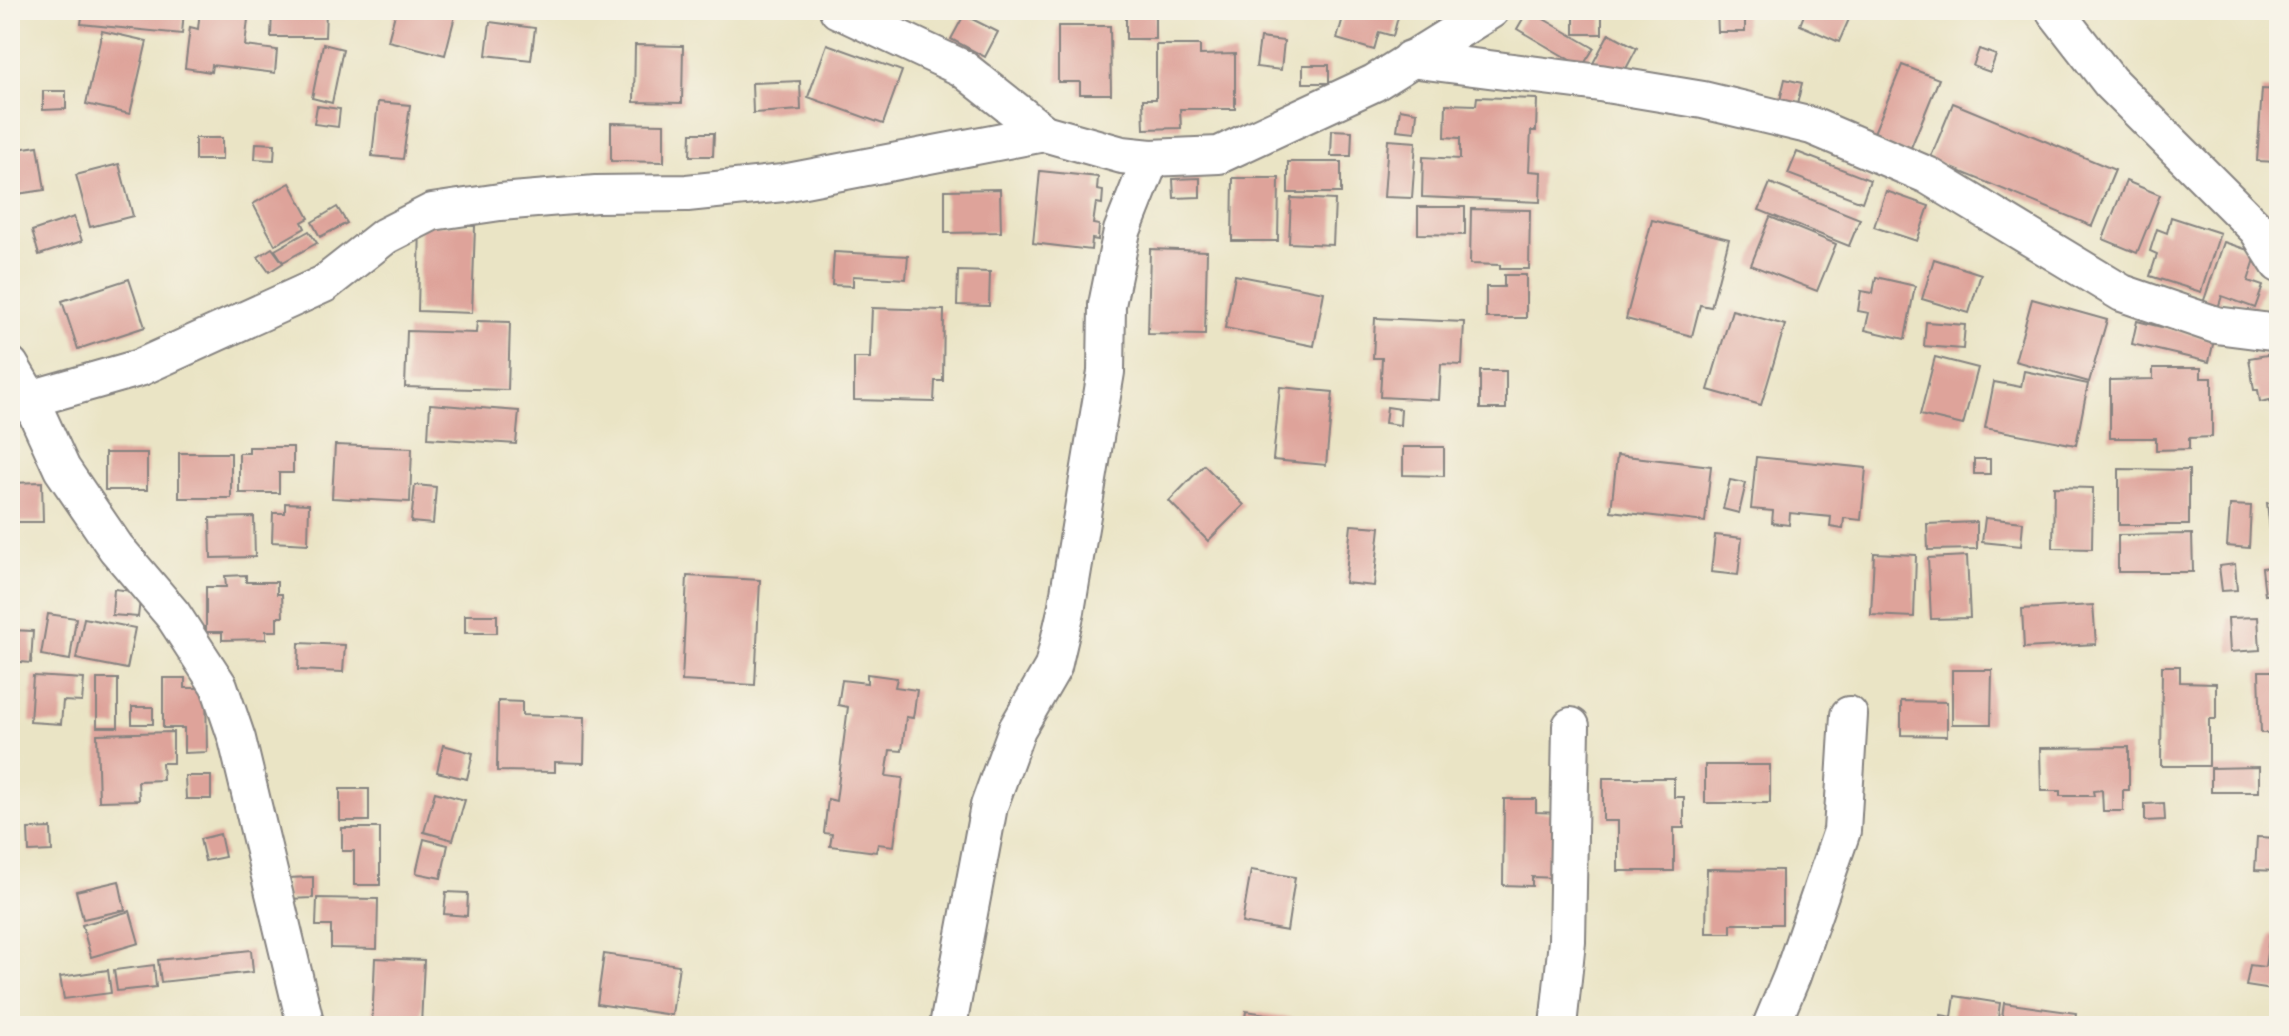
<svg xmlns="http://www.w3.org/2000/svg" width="2289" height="1036" font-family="'Architects Daughter',sans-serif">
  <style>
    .building { fill: #dea39a }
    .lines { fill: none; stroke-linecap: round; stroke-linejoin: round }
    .street-casing { stroke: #868380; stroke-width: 40 }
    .street { stroke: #fff; stroke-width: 36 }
  </style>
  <rect width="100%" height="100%" fill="#f7f3e8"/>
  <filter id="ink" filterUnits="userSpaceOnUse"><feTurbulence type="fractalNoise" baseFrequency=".0125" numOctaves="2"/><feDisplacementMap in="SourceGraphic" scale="16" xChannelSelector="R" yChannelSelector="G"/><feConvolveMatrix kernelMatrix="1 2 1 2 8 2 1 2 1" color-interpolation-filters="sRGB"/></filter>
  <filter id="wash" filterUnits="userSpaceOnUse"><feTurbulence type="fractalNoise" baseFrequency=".006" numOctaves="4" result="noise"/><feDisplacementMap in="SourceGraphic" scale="32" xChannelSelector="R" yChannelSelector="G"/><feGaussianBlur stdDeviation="1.8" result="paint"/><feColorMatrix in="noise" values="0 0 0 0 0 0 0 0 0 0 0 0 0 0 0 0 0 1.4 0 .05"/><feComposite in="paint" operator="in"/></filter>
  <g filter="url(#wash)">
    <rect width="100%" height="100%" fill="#eae4c5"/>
    <g id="blocks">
      <g class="building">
        <path d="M83 10H184L182 34 81 24Z"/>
        <path d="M200 10H249L245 46 277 50 275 73 212 65 211 72 185 68 190 27 198 29Z"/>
        <path d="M272 10H326L325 37H271Z"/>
        <path d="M396 10H446L456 12 445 55 388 41Z"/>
        <path d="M1345 10H1388L1387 14 1398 17 1393 36 1379 32 1374 50 1337 39Z"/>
        <path d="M1528 10 1594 48 1582 67 1517 29Z"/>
        <path d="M1586 10H1597V17H1602V34H1574V17H1586Z"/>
        <path d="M1717 10H1745V32H1718Z"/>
        <path d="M1806 10H1853L1839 42 1800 25Z"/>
        <rect x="1126" y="14" width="29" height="25"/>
        <path d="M964 15 998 32 985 57 951 39Z"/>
        <path d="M490 22 535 28 531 60 486 55Z"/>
        <path d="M1058 26H1110L1111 94H1080V82H1058Z"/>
        <path d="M102 31 147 41 130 114 86 104Z"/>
        <path d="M1609 33 1637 48 1620 80 1592 65Z"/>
        <path d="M1260 38 1284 41 1281 70 1256 67Z"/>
        <path d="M323 44 343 49 332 103 312 98Z"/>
        <path d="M827 44 902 71 883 124 808 97Z"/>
        <path d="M635 45 683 46 682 103 634 102Z"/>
        <path d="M1156 45H1200V55L1235 54V109H1180L1181 128 1144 129 1143 99H1156Z"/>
        <path d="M1979 49 1996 55 1990 72 1973 66Z"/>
        <rect x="1303" y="65" width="26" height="18"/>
        <path d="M1902 65 1939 79 1908 155 1871 140Z"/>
        <path d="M1785 79 1802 83 1795 113 1778 109Z"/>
        <path d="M800 81 801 110 753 113 752 83Z"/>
        <path d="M2262 89 2279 90V162L2257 161Z"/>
        <path d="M43 91H66V109L43 110Z"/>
        <path d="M1477 97 1537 99 1536 131H1531L1529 171 1541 172 1540 202 1422 197 1423 157 1460 159V138L1445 137 1446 104 1476 105Z"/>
        <path d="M378 102 410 105 403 159 372 156Z"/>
        <path d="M1953 103 2115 170 2092 226 1930 159Z"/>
        <path d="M317 106 340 109 338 127 314 124Z"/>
        <path d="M1400 109 1417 112 1415 132 1397 130Z"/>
        <path d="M611 123 664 124V162L611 161Z"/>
        <path d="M1332 130 1352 131 1351 156H1331Z"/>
        <path d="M691 133H714L713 156H690Z"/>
        <rect x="195" y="138" width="27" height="22"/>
        <path d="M1388 140 1416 142 1412 198 1384 197Z"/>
        <path d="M256 143 275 144 274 160 255 159Z"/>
        <path d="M38 146 45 190 10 195V150Z"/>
        <path d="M1797 152 1870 180 1862 202 1788 174Z"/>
        <rect x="1288" y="162" width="53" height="31"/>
        <path d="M119 164 133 216 90 227 76 175Z"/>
        <path d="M1040 171 1098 177 1097 190 1103 191 1102 204 1096 203 1093 224 1099 225 1098 240 1092 239 1091 250 1033 243Z"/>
        <path d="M1200 178V197L1174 198 1173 179Z"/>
        <path d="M1233 178H1279L1278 241H1232Z"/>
        <path d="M2126 181 2160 195 2137 253 2103 239Z"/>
        <path d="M290 183 309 218 302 222 305 228 275 245 253 204Z"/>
        <path d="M1770 183 1860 219 1849 246 1759 210Z"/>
        <path d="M1000 189 1001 232 945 233V190Z"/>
        <path d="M1886 191 1929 206 1917 241 1874 227Z"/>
        <path d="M1291 198 1335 200 1333 245 1289 243Z"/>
        <path d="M337 207 347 223 320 237 312 222Z"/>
        <path d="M1418 207H1465V235L1418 234Z"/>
        <path d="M1471 209 1530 210 1529 269H1500V265L1470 264Z"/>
        <path d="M74 217 82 241 39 255 32 231Z"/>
        <path d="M1770 217 1836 244 1817 291 1751 265Z"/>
        <path d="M2171 217 2220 233 2201 292 2150 276 2157 254 2150 251 2157 229 2167 233Z"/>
        <path d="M1652 220 1729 239 1711 307 1700 305 1692 336 1626 319Z"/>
        <path d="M420 224 475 226 472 313 418 311Z"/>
        <path d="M309 231 317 243 283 262 275 250Z"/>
        <path d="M2224 242 2257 253 2248 281 2263 286 2255 308 2222 296 2218 308 2203 303Z"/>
        <path d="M272 248 283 263 269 272 258 257Z"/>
        <path d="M1150 249 1207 251 1205 335 1148 334Z"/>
        <path d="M834 252 908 256 906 279 853 276V286L832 285Z"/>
        <path d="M1934 259 1981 274 1969 313 1922 299Z"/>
        <path d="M958 271 990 272 989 306 957 305Z"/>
        <path d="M1235 275 1324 292 1314 346 1225 328Z"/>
        <path d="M1504 275H1526V318H1486V287H1504Z"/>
        <path d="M1876 277 1915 286 1905 339 1865 330 1869 313 1858 311 1861 291 1873 293Z"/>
        <path d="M129 279 145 327 78 349 62 301Z"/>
        <path d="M2032 299 2107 320 2089 382 2015 361Z"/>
        <path d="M872 308 944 310 943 381H935L934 402 854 400V358H870Z"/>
        <path d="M1732 310 1785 325 1761 405 1708 390Z"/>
        <path d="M1375 318 1464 322 1462 365 1441 364 1439 400 1380 397 1382 358H1373Z"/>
        <path d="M477 321 510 322 508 390 405 387 407 331 476 333Z"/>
        <path d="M2137 321 2214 340 2209 362 2132 344Z"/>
        <path d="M1926 322 1965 325 1963 349 1924 346Z"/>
        <path d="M2279 353V413L2273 414 2270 400 2260 402 2258 390H2254L2249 358Z"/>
        <path d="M1935 357 1978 368 1963 425 1920 415Z"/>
        <path d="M2153 368H2201V378H2212V437L2189 438V449L2156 450V438H2110V380L2153 379Z"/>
        <rect x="1480" y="371" width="26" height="38"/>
        <path d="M2024 371 2088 384 2076 445 1985 428 1994 382 2021 387Z"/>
        <path d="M1280 387 1333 392 1326 465 1273 460Z"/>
        <path d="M430 404 519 411 516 444 428 438Z"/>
        <path d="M1387 407 1401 409 1400 425 1385 423Z"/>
        <path d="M335 445 412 448 410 502 332 498Z"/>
        <path d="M249 447H293V473H279V493H239V453H249Z"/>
        <path d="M1403 447H1444V476L1403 475Z"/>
        <rect x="105" y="453" width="42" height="37"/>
        <rect x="179" y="453" width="52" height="45"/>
        <path d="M1617 455 1711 466 1705 522 1611 511Z"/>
        <path d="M1756 457 1866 468 1861 520 1844 518 1843 529 1830 527 1831 517 1790 513 1789 525 1772 523 1773 511 1751 509Z"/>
        <rect x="1974" y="459" width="16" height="15"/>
        <path d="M1204 465 1244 505 1208 541 1169 501Z"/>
        <path d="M2119 469 2189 470V525H2119Z"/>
        <path d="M1730 480 1746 483 1739 513 1723 509Z"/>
        <path d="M42 482 43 522H10V483Z"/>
        <path d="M415 485 436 487 433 524 411 522Z"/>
        <path d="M2054 487 2093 488 2092 549 2053 548Z"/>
        <path d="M2279 502V546L2272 547 2267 503Z"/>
        <path d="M285 503 309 504 308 544 272 542 273 513H285Z"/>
        <path d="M2230 505 2251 506 2249 548 2227 546Z"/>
        <path d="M254 517 255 557 211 558 210 518Z"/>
        <path d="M1985 518 2023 522 2021 546 1982 542Z"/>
        <path d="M1977 522V549L1928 550 1927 524Z"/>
        <path d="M1351 525 1380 527 1374 586 1345 583Z"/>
        <path d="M2192 534 2193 572H2118V535Z"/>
        <path d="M1715 535 1742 538 1738 575 1711 572Z"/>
        <path d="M1874 553 1916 555 1914 617 1871 615Z"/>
        <path d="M1967 556 1970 618 1931 619 1928 558Z"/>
        <path d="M2235 564 2237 590 2222 591 2219 566Z"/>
        <path d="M2279 566V593L2265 595 2262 568Z"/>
        <path d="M246 575V582H277V594H282L283 617H277V631H266V639L222 640V632H206V587H226L225 576Z"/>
        <path d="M687 576 760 580 755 685 682 681Z"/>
        <path d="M114 589 141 592 138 617 112 615Z"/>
        <path d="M2093 605 2096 644 2024 648 2022 609Z"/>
        <path d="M48 614 76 618 70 660 41 655Z"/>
        <rect x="465" y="615" width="32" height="18"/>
        <path d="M2258 617 2260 650 2230 652 2228 618Z"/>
        <path d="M84 618 135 628 127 669 76 659Z"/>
        <path d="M10 630 33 631 31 663 10 661Z"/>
        <path d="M299 643 345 645 343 672 298 670Z"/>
        <path d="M2162 666H2180V682L2216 683V719H2209V766H2161Z"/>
        <path d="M1952 670H1992L1991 724H1952Z"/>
        <path d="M2259 671H2279V733H2261Z"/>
        <path d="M867 674 897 678 895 687 917 690 913 718 906 717 902 751 890 750 886 776 903 778 894 846 878 844 876 852 830 846 832 834 824 833 828 799 836 801 848 707 838 705 842 680 867 683Z"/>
        <path d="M33 676 84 679 82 702 63 701 61 724 30 722Z"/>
        <path d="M163 678H185V688H206L207 752 184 753V728H163Z"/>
        <rect x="97" y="679" width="21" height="48"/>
        <path d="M498 701 522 702V715L585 717 584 763 555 762V772L497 771Z"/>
        <path d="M1901 701 1947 702V736L1901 735Z"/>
        <rect x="132" y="707" width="21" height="17"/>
        <path d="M173 732V763H162L163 780 138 781 139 800 99 801 97 734Z"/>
        <path d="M443 745 473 753 467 779 437 772Z"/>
        <path d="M2129 747V790H2123V811H2103L2102 790 2093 791 2094 796H2060V791H2041L2040 748Z"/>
        <rect x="1705" y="765" width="65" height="38"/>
        <path d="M2259 767V792H2211V768Z"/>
        <path d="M185 776H211V799H186Z"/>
        <path d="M1603 778H1674V797H1684V828H1674V871H1618V821H1603Z"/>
        <rect x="340" y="789" width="29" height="32"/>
        <path d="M435 792 465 800 453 840 424 832Z"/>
        <path d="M1504 799H1536V812L1561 813 1560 878 1532 877V886L1503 885Z"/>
        <path d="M2164 803 2165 820 2145 821V804Z"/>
        <path d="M51 828 52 851 29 852 28 829Z"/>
        <path d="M342 828H380V885H354V851H342Z"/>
        <path d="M220 834 225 857 205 861 200 839Z"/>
        <path d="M2257 837 2278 838 2276 871 2255 870Z"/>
        <path d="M424 839 448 845 441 878 416 873Z"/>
        <path d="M1707 869 1782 870V924H1731V933H1706Z"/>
        <path d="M1251 870 1295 877 1287 931 1242 923Z"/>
        <path d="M313 877V898L287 899V878Z"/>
        <path d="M119 881 125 910 83 919 76 891Z"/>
        <path d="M446 892 468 893 467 916 444 914Z"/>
        <path d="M317 898 378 899 377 949 331 948V926H316Z"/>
        <path d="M130 911 139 943 91 957 82 925Z"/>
        <path d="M2270 934 2279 936V991L2246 986 2250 965 2265 967Z"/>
        <path d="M251 950 253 972 161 982 158 960Z"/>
        <path d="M604 954 679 965 672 1015 597 1004Z"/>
        <path d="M375 958 424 960 421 1026 372 1025Z"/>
        <path d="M154 965 156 987 117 991 114 970Z"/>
        <path d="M108 970 111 993 64 999 60 977Z"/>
        <path d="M1955 996 2000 1003 1997 1026H1939L1941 1015 1952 1017Z"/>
        <path d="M2004 1003 2076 1013 2074 1026H2001Z"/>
        <path d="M1246 1011 1293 1018 1292 1026H1244Z"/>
      </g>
    </g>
  </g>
  <g filter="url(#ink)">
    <use href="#blocks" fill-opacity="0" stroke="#868380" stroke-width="2"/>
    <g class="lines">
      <defs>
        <g id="street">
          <path d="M838 10 962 68 1044 133"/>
          <path d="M2054 10 2110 82 2257 229 2279 264"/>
          <path d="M1410 59 1600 83 1703 100 1812 126 1927 175 2122 293 2216 325 2279 333"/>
          <path d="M10 365 30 399 62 469 116 548 173 615 219 686 237 739 306 1026"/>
          <path d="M10 401 30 399 139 368 324 284 385 236 432 212 500 202 596 194 687 193 783 183 1044 133 1122 155 1151 158 1219 155 1374 83 1491 10"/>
          <path d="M948 1026 989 806 1017 729 1053 667 1066 611 1106 372 1107 305 1122 231 1151 158"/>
          <path d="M1558 1026 1567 941 1571 726"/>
          <path d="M1771 1026 1792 976 1842 831 1849 715"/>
        </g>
      </defs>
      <use href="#street" class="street-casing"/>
      <use href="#street" class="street"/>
    </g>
  </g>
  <rect width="2289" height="1036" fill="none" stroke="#f7f3e8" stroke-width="40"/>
</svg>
